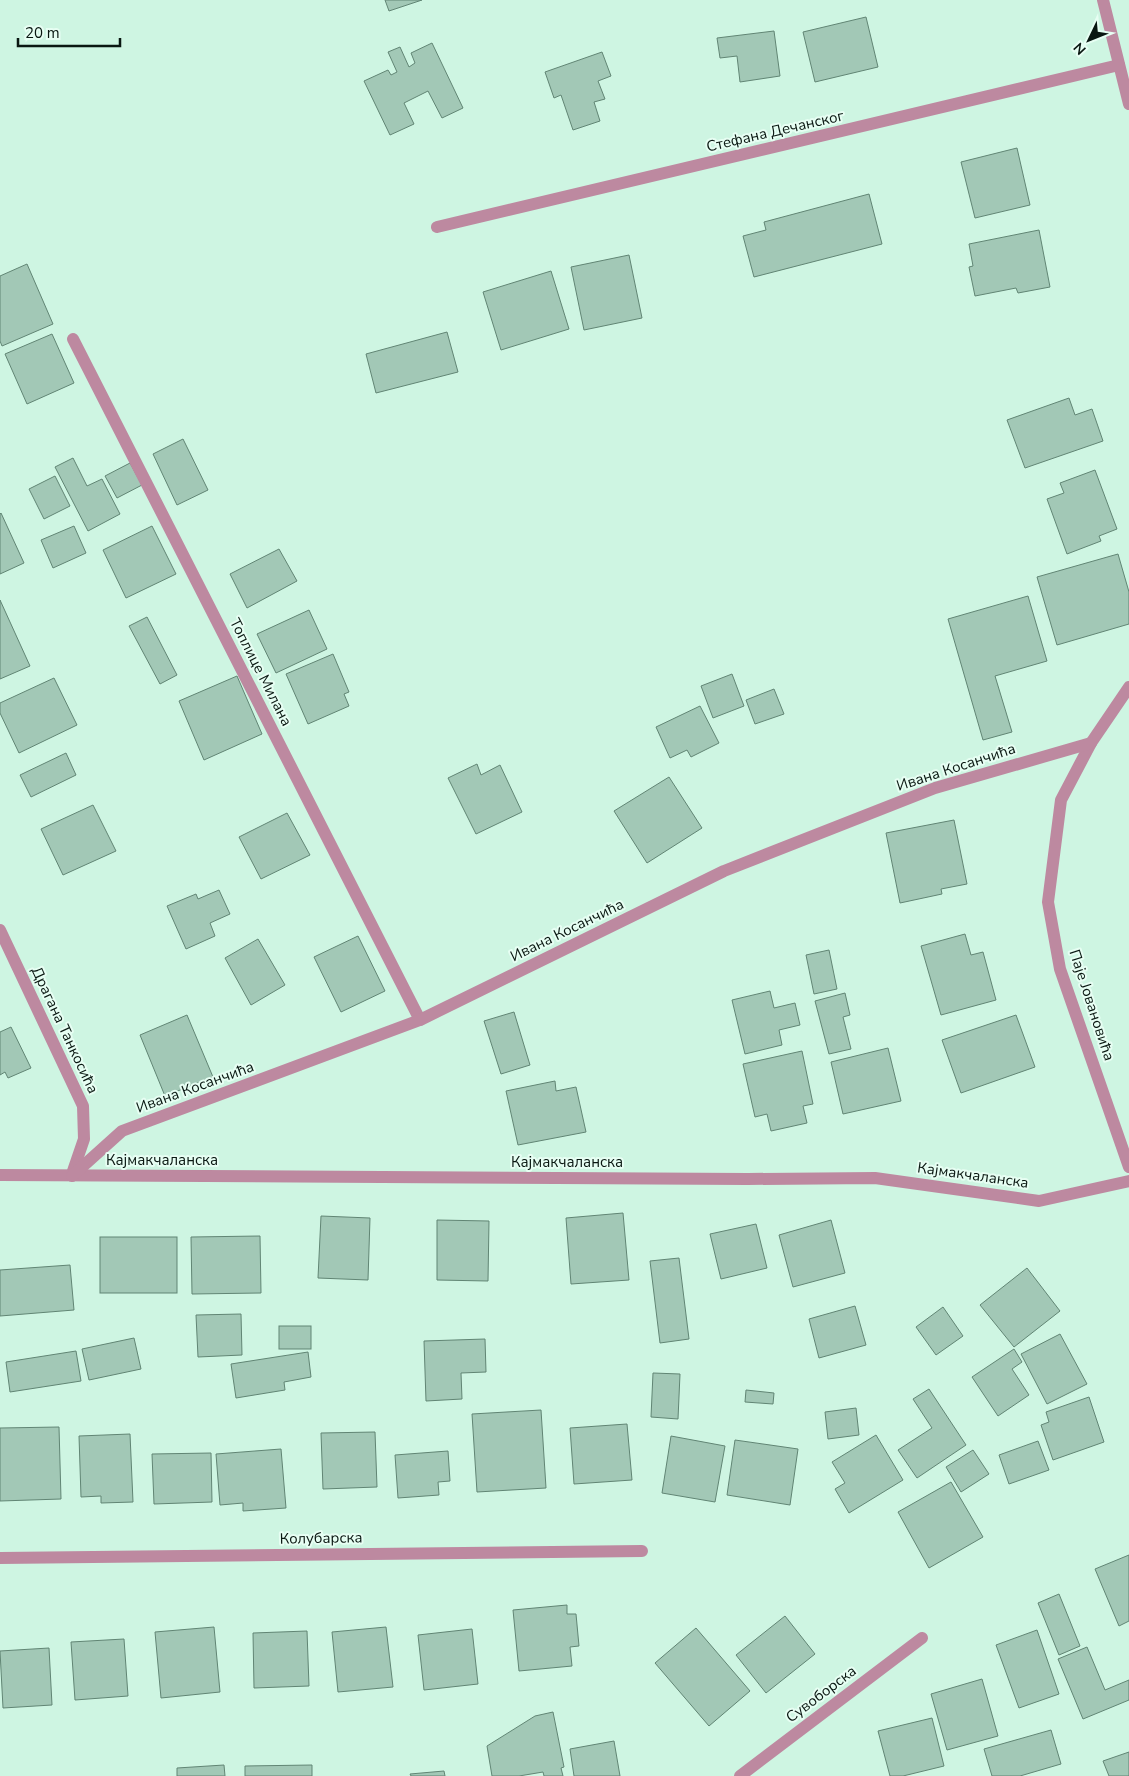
<svg xmlns="http://www.w3.org/2000/svg" width="1129" height="1776" font-family="'Nunito Sans',sans-serif">
  <style>
    .building { fill: #a2c8b6; stroke: #618574 }
    .lines { fill: none; stroke-linecap: round; stroke-linejoin: round }
    .minor { stroke: #bd89a0; stroke-width: 12 }
    .labels { text-anchor: middle; stroke-width: 4; stroke-linejoin: round; paint-order: stroke }
    .street-label { font-size: 15px; fill: #091711; stroke: #e7fef3 }
  </style>
  <rect width="100%" height="100%" fill="#cef5e2"/>
  <g class="building">
    <path d="M385 0H422L389 11Z"/>
    <path d="M866 17 878 67 815 82 803 32Z"/>
    <path d="M774 31 780 76 740 82 737 56 720 58 717 38Z"/>
    <path d="M432 43 463 108 442 118 428 91 404 103 414 124 390 135 364 81 388 70 391 75 397 72 388 52 400 47 409 67 415 63 411 53Z"/>
    <path d="M602 52 611 76 598 81 605 99 594 102 600 121 573 130 561 95 554 98 545 72Z"/>
    <path d="M1017 148 1030 205 975 218 961 162Z"/>
    <path d="M869 194 882 244 754 277 743 236 766 230 764 222Z"/>
    <path d="M1039 230 1050 287 1018 293 1016 288 975 296 969 267 973 266 969 244Z"/>
    <path d="M629 255 642 318 584 330 571 267Z"/>
    <path d="M27 264 53 324 2 346 0 341V276Z"/>
    <path d="M551 271 569 329 501 350 483 292Z"/>
    <path d="M447 332 458 372 376 393 366 354Z"/>
    <path d="M52 334 74 383 27 404 5 354Z"/>
    <path d="M1069 398 1075 415 1092 409 1103 441 1025 468 1007 420Z"/>
    <path d="M183 439 208 490 177 505 153 454Z"/>
    <path d="M73 458 87 486 102 479 120 514 88 531 55 467Z"/>
    <path d="M130 463 142 485 117 498 105 476Z"/>
    <path d="M1095 470 1117 529 1099 536 1101 541 1067 554 1047 499 1064 493 1060 483Z"/>
    <path d="M55 476 70 506 44 519 29 489Z"/>
    <path d="M1 513 24 563 0 574V514Z"/>
    <path d="M74 526 86 553 53 568 41 540Z"/>
    <path d="M152 526 176 574 126 598 103 550Z"/>
    <path d="M279 549 297 581 247 608 230 574Z"/>
    <path d="M1118 554 1129 592V624L1057 645 1037 577Z"/>
    <path d="M1028 596 1047 661 995 676 1012 732 983 740 948 619Z"/>
    <path d="M0 600 30 666 0 679Z"/>
    <path d="M309 610 327 649 276 673 257 634Z"/>
    <path d="M147 617 177 675 160 684 129 626Z"/>
    <path d="M333 654 349 692 344 694 349 706 308 724 286 674Z"/>
    <path d="M732 674 744 706 713 718 701 686Z"/>
    <path d="M237 676 262 734 204 760 179 701Z"/>
    <path d="M54 678 77 725 19 753 0 713V703Z"/>
    <path d="M774 689 784 714 755 724 746 700Z"/>
    <path d="M700 706 719 743 691 757 687 750 670 758 656 727Z"/>
    <path d="M66 753 76 775 31 797 20 775Z"/>
    <path d="M477 764 481 775 500 765 522 812 476 834 448 778Z"/>
    <path d="M669 777 702 828 647 863 614 811Z"/>
    <path d="M93 805 116 851 63 875 41 829Z"/>
    <path d="M287 813 310 855 261 879 239 837Z"/>
    <path d="M954 820 967 884 941 889 942 894 900 903 886 833Z"/>
    <path d="M219 890 230 914 210 923 215 936 186 949 167 906 196 894 198 899Z"/>
    <path d="M965 934 971 955 983 952 996 1000 941 1015 921 946Z"/>
    <path d="M358 936 385 991 341 1012 314 957Z"/>
    <path d="M258 939 285 985 251 1005 225 958Z"/>
    <path d="M829 950 837 989 814 994 806 955Z"/>
    <path d="M770 991 774 1008 795 1003 800 1025 779 1030 782 1045 745 1054 732 1000Z"/>
    <path d="M845 993 850 1015 843 1017 851 1049 829 1054 815 1001Z"/>
    <path d="M514 1012 530 1065 501 1074 484 1021Z"/>
    <path d="M187 1015 213 1077 165 1096 140 1035Z"/>
    <path d="M1016 1015 1035 1067 961 1093 942 1040Z"/>
    <path d="M11 1027 31 1068 8 1078 5 1072 0 1075V1032Z"/>
    <path d="M888 1048 901 1101 843 1114 831 1062Z"/>
    <path d="M802 1051 813 1104 803 1106 807 1123 771 1131 767 1114 755 1117 743 1064Z"/>
    <path d="M555 1081 556 1091 576 1087 586 1132 518 1145 506 1091Z"/>
    <path d="M623 1213 629 1280 571 1284 566 1218Z"/>
    <path d="M321 1216 370 1218 368 1280 318 1278Z"/>
    <path d="M437 1220 489 1221 488 1281 437 1280Z"/>
    <path d="M831 1220 845 1273 793 1287 779 1235Z"/>
    <path d="M756 1224 767 1268 721 1279 710 1234Z"/>
    <path d="M260 1236 261 1293 192 1294 191 1237Z"/>
    <rect x="100" y="1237" width="77" height="56"/>
    <path d="M679 1258 689 1339 660 1343 650 1261Z"/>
    <path d="M70 1265 74 1310 0 1316V1270Z"/>
    <path d="M1027 1268 1060 1311 1014 1347 980 1305Z"/>
    <path d="M855 1306 866 1345 819 1358 809 1319Z"/>
    <path d="M943 1307 963 1336 936 1355 916 1327Z"/>
    <path d="M241 1314 242 1355 198 1357 196 1315Z"/>
    <rect x="279" y="1326" width="32" height="23"/>
    <path d="M1060 1334 1087 1384 1047 1404 1021 1354Z"/>
    <path d="M134 1338 141 1369 89 1380 82 1349Z"/>
    <path d="M485 1339 486 1372 461 1373 462 1399 426 1401 424 1341Z"/>
    <path d="M1014 1349 1022 1362 1012 1369 1029 1395 998 1416 972 1377Z"/>
    <path d="M76 1351 81 1381 10 1392 6 1362Z"/>
    <path d="M308 1352 311 1377 284 1382 285 1390 236 1398 231 1364Z"/>
    <path d="M653 1373 680 1374 678 1419 651 1417Z"/>
    <path d="M929 1389 966 1445 917 1478 898 1450 932 1428 913 1399Z"/>
    <path d="M746 1390 774 1393 773 1404 745 1402Z"/>
    <path d="M1089 1397 1104 1442 1053 1460 1041 1425 1049 1422 1046 1412Z"/>
    <path d="M856 1408 859 1435 828 1439 825 1412Z"/>
    <path d="M541 1410 546 1488 477 1492 472 1414Z"/>
    <path d="M627 1424 632 1480 574 1484 570 1428Z"/>
    <path d="M59 1427 61 1499 0 1501V1428Z"/>
    <path d="M375 1432 377 1487 323 1489 321 1433Z"/>
    <path d="M130 1434 133 1502 101 1503V1496L81 1497 79 1436Z"/>
    <path d="M876 1435 903 1480 849 1513 835 1489 845 1483 832 1462Z"/>
    <path d="M671 1436 725 1446 715 1502 662 1493Z"/>
    <path d="M735 1440 798 1449 790 1505 727 1495Z"/>
    <path d="M1038 1441 1049 1470 1009 1484 999 1455Z"/>
    <path d="M281 1449 286 1508 243 1511V1503L220 1505 216 1454Z"/>
    <path d="M973 1450 989 1474 961 1492 946 1467Z"/>
    <path d="M448 1451 450 1481 438 1482 439 1495 398 1498 395 1455Z"/>
    <path d="M211 1453 212 1502 154 1504 152 1454Z"/>
    <path d="M951 1482 983 1537 929 1568 898 1512Z"/>
    <path d="M1129 1555V1621L1119 1626 1095 1569Z"/>
    <path d="M1059 1594 1080 1646 1059 1655 1038 1603Z"/>
    <path d="M567 1605V1614H576L579 1646 570 1647 572 1666 519 1671 513 1610Z"/>
    <path d="M785 1616 815 1654 766 1693 736 1655Z"/>
    <path d="M214 1627 220 1692 161 1698 155 1632Z"/>
    <path d="M386 1627 393 1687 338 1692 332 1632Z"/>
    <path d="M696 1628 750 1691 709 1726 655 1663Z"/>
    <path d="M472 1629 478 1684 424 1690 418 1635Z"/>
    <path d="M1037 1630 1059 1694 1019 1708 996 1645Z"/>
    <path d="M307 1631 309 1686 254 1688 253 1633Z"/>
    <path d="M124 1639 128 1696 75 1700 71 1642Z"/>
    <path d="M1087 1647 1105 1690 1129 1680V1700L1083 1719 1058 1659Z"/>
    <path d="M49 1648 52 1705 3 1708 0 1651Z"/>
    <path d="M982 1679 998 1736 947 1750 931 1694Z"/>
    <path d="M553 1712 564 1767 561 1768 563 1776H544L543 1772 519 1776H492L487 1746 535 1716Z"/>
    <path d="M932 1718 944 1766 903 1776H890L878 1731Z"/>
    <path d="M1051 1730 1061 1764 1020 1776H992L984 1749Z"/>
    <path d="M614 1741 620 1776H574L570 1749Z"/>
    <path d="M1129 1752V1776H1109L1103 1761Z"/>
    <path d="M224 1765 225 1776H177V1768Z"/>
    <path d="M312 1765V1776H245V1766Z"/>
    <path d="M444 1771 445 1776H411L410 1774Z"/>
  </g>
  <g class="lines">
    <g class="minor">
      <path d="M1103 0 1129 104"/>
      <path d="M437 227 1119 65"/>
      <path d="M73 339 420 1020"/>
      <path d="M1129 687 1091 743 1061 800 1048 902 1060 969 1129 1167"/>
      <path d="M0 930 83 1106 84 1139 72 1174"/>
      <path d="M0 1175 748 1179 875 1178 1039 1201 1129 1181"/>
      <path d="M72 1176 122 1131 420 1020 724 871 935 788 1091 743"/>
      <path d="M0 1558 642 1551"/>
      <path d="M740 1776 922 1638"/>
    </g>
  </g>
  <g class="labels">
    <g class="street-label">
      <text transform="translate(775 131) rotate(-13)" y="5">Стефана Дечанског</text>
      <text transform="translate(261 672) rotate(63)" y="5">Топлице Милана</text>
      <text transform="translate(956 767) rotate(-18)" y="5">Ивана Косанчића</text>
      <text transform="translate(567 930) rotate(-26)" y="5">Ивана Косанчића</text>
      <text transform="translate(1092 1005) rotate(72)" y="5">Паје Јовановића</text>
      <text transform="translate(65 1030) rotate(65)" y="5">Драгана Танкосића</text>
      <text transform="translate(195 1087) rotate(-20)" y="5">Ивана Косанчића</text>
      <text x="162" y="1165">Кајмакчаланска</text>
      <text x="567" y="1167">Кајмакчаланска</text>
      <text transform="translate(973 1175) rotate(8)" y="5">Кајмакчаланска</text>
      <text transform="translate(321 1538) rotate(-1)" y="5">Колубарска</text>
      <text transform="translate(821 1694) rotate(-37)" y="5">Сувоборска</text>
    </g>
  </g>
  <g transform="translate(1089 40) rotate(227)" stroke="#e7fef3" stroke-width="4" paint-order="stroke">
  <path d="M0-4L9 19L0 12L-9 19Z" fill="#091711"/>
  <text y="-8" font-size="14" font-weight="bold" text-anchor="middle" fill="#091711">N</text>
  </g>
  <path d="M18 38v8h102v-8" fill="none" stroke="#091711" stroke-width="2.5"/>
  <text x="25" y="38" font-size="15" fill="#091711" stroke="#e7fef3" stroke-width="4" paint-order="stroke">20 m</text>
</svg>
